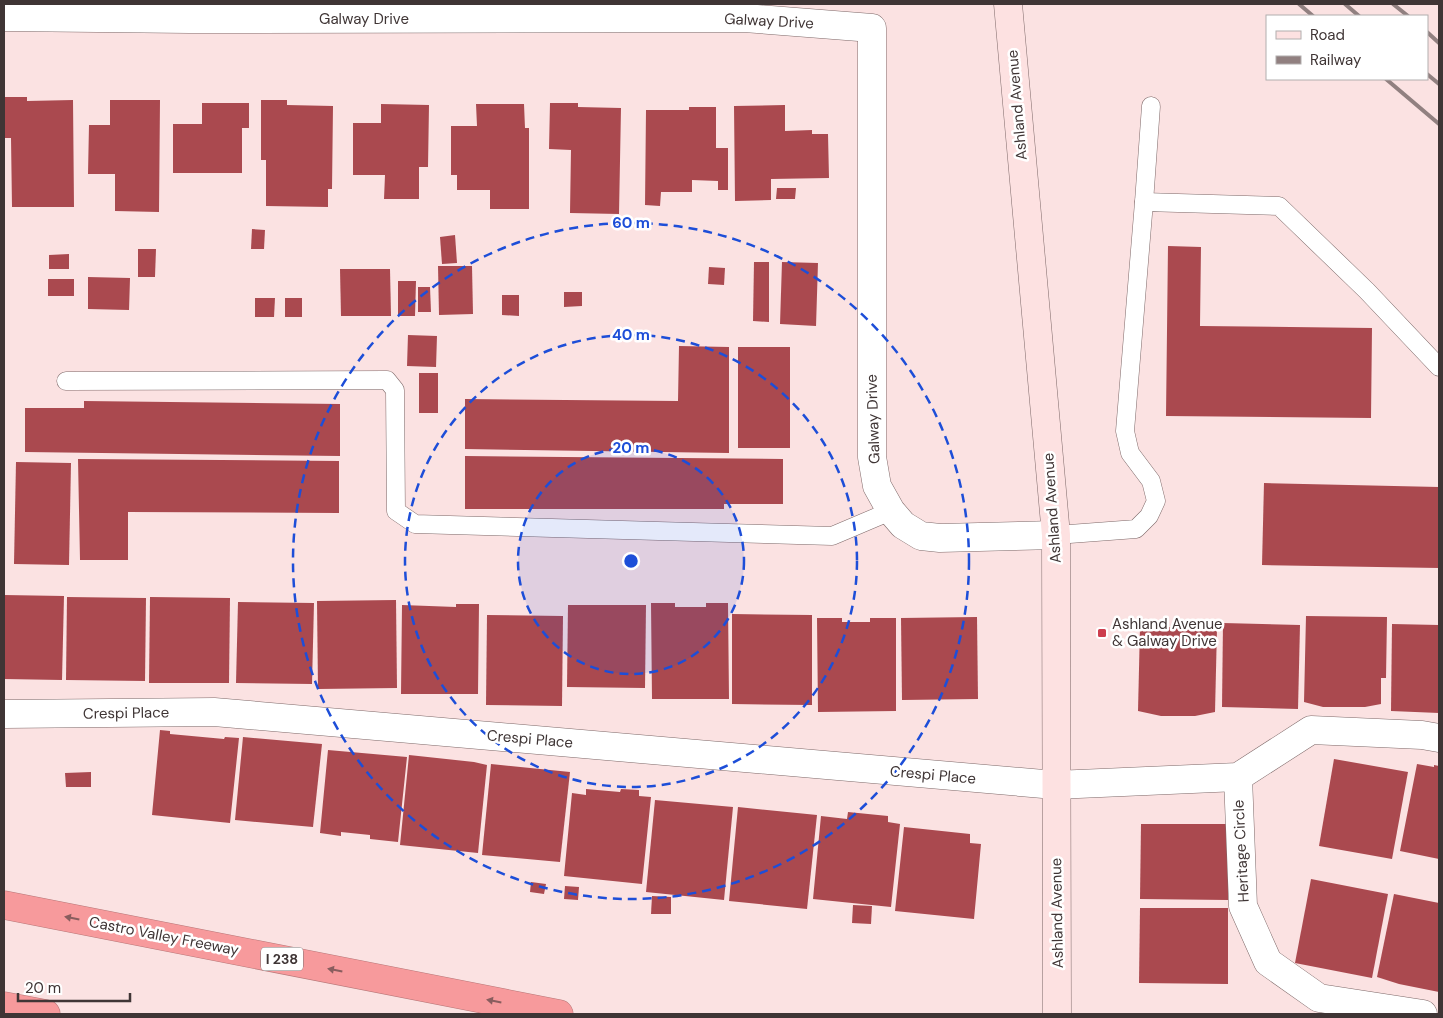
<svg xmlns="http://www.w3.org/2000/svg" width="1443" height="1018" font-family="'DM Sans',sans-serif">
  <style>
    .building { fill: #aa494f }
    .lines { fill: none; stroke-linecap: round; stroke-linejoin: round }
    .lane-casing { stroke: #7e6969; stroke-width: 19 }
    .street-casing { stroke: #7e6969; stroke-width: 29 }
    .secondary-casing { stroke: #7e6969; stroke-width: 29 }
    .highway-casing { stroke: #b77778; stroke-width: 29 }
    .lane { stroke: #fff; stroke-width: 18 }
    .street { stroke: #fff; stroke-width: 28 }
    .secondary { stroke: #fde1e1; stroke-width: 28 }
    .highway { stroke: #f79a9c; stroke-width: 28 }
    .rail { stroke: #918080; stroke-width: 4 }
    .oneway { fill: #895d5e }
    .ring { fill: none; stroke: #1d4ed8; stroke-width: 2.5; stroke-dasharray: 9 6 }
    .poi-dot { fill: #cd3d4d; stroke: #fff; stroke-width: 2 }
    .labels { text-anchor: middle; stroke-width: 5; stroke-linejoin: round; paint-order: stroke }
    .shield { fill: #fff; stroke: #797272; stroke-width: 1 }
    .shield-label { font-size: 14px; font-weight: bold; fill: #3f3535 }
    .street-label { font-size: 15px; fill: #3f3535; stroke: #fff }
    .poi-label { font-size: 15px; fill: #3f3535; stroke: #fff; text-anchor: start }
    .centre { fill: #1d4ed8; stroke: #fff; stroke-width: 2.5 }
    .ring-label { font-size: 15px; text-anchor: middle; font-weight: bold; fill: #1d4ed8; stroke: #fff; stroke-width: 5; stroke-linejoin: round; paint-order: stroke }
  </style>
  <rect width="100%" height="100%" fill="#fbe2e2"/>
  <g class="building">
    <path d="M4 97H27V101L73 100 74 207H12L11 138H4Z"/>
    <path d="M110 100H160L159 212 115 211V174H88L89 125H110Z"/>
    <path d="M261 100H287V105L333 106 332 189H328V207L266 206V160H261Z"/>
    <path d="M202 103H249V128H242V173H173V124H202Z"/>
    <path d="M550 103H578V107L621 108 619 214 570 213 571 150 549 149Z"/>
    <path d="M381 104 429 105 428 167H419V199H384L385 175H353V123H381Z"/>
    <path d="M476 104H524L525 128H529V209H490V190H457V175H451V126H477Z"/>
    <path d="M785 105V131L812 130V134H828L829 178 771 179V200L735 201 734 106Z"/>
    <path d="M689 107H716V148H728V190H718V181L692 180V192H661L660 206 645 205 646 110H689Z"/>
    <path d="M777 188H796L795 199H776Z"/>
    <path d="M252 229 265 230 264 249H251Z"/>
    <path d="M455 235 457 263 442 264 440 237Z"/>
    <path d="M1168 246 1201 247 1200 326 1372 328 1371 418 1166 416Z"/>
    <path d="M138 249H156L155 277H138Z"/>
    <path d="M69 254V269H49V255Z"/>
    <path d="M754 262H769V322L753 321Z"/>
    <path d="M782 262 818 263 816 326 780 324Z"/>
    <path d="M438 266H472L473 314 439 315Z"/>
    <path d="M709 267 725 268 724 285 708 284Z"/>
    <path d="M340 269H390L391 316H341Z"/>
    <path d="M88 277 130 278 129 310 88 309Z"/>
    <rect x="48" y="279" width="26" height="17"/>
    <path d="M398 281H416L415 316H398Z"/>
    <path d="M418 287H430L431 312H418Z"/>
    <path d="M564 292H582V306L564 307Z"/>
    <path d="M502 295H519V316L502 315Z"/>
    <path d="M255 298H275L274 317H255Z"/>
    <rect x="285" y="298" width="17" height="19"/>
    <path d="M408 335 437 336 436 367 407 366Z"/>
    <path d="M679 346 729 347V453L465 449V399L678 401Z"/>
    <rect x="738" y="347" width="52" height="101"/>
    <rect x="419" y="373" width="19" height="40"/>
    <path d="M84 401 340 404V456L25 452V408H84Z"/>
    <path d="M465 456 783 459V504H724V509H465Z"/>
    <path d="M78 459 339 461V513L128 512V560H80Z"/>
    <path d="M16 462 71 463 69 565 14 564Z"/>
    <path d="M1264 483 1439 487V568L1262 565Z"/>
    <path d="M4 595 64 596 62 680 4 679Z"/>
    <path d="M67 597 146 598 145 681 66 680Z"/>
    <path d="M150 597 230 598 229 683H149Z"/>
    <path d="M396 600 397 688 318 689 317 601Z"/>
    <path d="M238 602 314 603 312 684 236 683Z"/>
    <path d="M651 603H675V607H706V603H728L729 699H652Z"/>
    <path d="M456 604H479L478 694H401L402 605 456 607Z"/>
    <path d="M568 605H646L645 688 567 687Z"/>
    <path d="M732 614 812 615V705L732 704Z"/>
    <path d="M487 615 563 616 562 706 486 705Z"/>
    <path d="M1306 616 1387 617 1386 678H1381V704L1365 707H1323L1304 702Z"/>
    <path d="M977 617 978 699 902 700 901 618Z"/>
    <path d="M817 618H842V622H870V618H896V711L818 712Z"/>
    <path d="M1223 623 1300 625 1298 709 1222 707Z"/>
    <path d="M1392 624 1439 625V713L1391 711Z"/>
    <path d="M1140 627 1217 628 1215 712 1195 716H1161L1138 711Z"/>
    <path d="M160 730 170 731V734L224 739 225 737 239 738 230 823 152 815Z"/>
    <path d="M243 737 322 744 313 827 235 820Z"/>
    <path d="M328 750 407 757 398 842 370 839V835L341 832V836L320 833Z"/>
    <path d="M409 755 474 762 487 765 478 853 400 845Z"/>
    <path d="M1334 759 1408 772 1392 859 1319 846Z"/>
    <path d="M491 764 570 772 560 862 482 855Z"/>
    <path d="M1417 764 1434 767V765L1439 766V859L1400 851Z"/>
    <path d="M91 772V787H66L65 773Z"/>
    <path d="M586 789 620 792 621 789 639 790V796L651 797 642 884 564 876 572 793 586 795Z"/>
    <path d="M655 800 733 807 724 900 646 892Z"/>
    <path d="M738 807 817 815 807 909 729 901Z"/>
    <path d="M848 812 888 816V822L900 824 891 907 813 899 821 816 847 819Z"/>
    <path d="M1141 824H1229L1228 900 1140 899Z"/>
    <path d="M904 827 970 834V843L981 844 974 919 895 911Z"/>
    <path d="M1311 879 1388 894 1372 978 1295 963Z"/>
    <path d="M531 882 546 884 544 894 530 892Z"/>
    <path d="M565 886 579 887 578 900 564 899Z"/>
    <path d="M1394 894 1439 903V992L1399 984 1377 977Z"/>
    <path d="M652 896 671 897V914H651Z"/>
    <path d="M853 905 872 906 871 924 852 923Z"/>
    <path d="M1140 908H1228V984L1139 983Z"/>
  </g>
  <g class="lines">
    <defs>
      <g id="lane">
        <path d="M1144 202 1151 106"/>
        <path d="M66 381 387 380 395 390 396 511 415 524 832 536 891 511"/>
        <path d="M1056 535 1136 529 1149 516 1156 501 1151 481 1130 453 1125 431 1144 202 1279 206 1367 291 1439 367"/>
      </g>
      <g id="street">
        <path d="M4 17 189 19 744 18 872 28V457L877 486 891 511 903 525 921 536 940 538 1056 535"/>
        <path d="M4 714 214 712 1055 785 1238 777 1311 730 1422 735 1439 738"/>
        <path d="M1238 777 1243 906 1268 962 1319 998 1423 1014"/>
      </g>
      <path id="secondary" d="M1008 4 1056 535 1057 1014"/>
      <g id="highway">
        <path d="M4 905 559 1014"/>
        <path d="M4 1006 46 1014"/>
      </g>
    </defs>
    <use href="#lane" class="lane-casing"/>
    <use href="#street" class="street-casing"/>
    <use href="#secondary" class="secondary-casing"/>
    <use href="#highway" class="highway-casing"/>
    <use href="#lane" class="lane"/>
    <use href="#street" class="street"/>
    <use href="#secondary" class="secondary"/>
    <use href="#highway" class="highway"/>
    <g class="rail">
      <path d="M1299 4 1313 16"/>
      <path d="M1345 4 1359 16"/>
      <path d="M1393 4 1408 16"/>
      <path d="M1427 32 1439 43"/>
      <path d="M1427 74 1439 84"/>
      <path d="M1386 79 1439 124"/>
    </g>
  </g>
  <defs><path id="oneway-solid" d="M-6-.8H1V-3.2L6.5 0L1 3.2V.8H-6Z" transform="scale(1.25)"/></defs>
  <g class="oneway">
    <use href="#oneway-solid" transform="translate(72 918) rotate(-169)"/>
    <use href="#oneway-solid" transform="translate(335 970) rotate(-169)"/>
    <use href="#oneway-solid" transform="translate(494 1001) rotate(-169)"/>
  </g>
  <circle cx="631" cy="561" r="113" fill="#1d4ed8" fill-opacity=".12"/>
  <g class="ring">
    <circle cx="631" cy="561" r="113"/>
    <circle cx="631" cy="561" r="226"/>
    <circle cx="631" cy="561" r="338"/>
  </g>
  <rect class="poi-dot" x="1097" y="628" width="10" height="10" rx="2.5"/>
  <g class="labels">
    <rect class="shield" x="261" y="947.5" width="42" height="23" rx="4"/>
    <g class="shield-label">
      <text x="282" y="964">I 238</text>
    </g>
    <g class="street-label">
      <text x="364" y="24">Galway Drive</text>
      <text transform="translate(769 21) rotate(3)" y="5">Galway Drive</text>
      <text transform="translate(1017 105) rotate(-95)" y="5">Ashland Avenue</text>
      <text transform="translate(873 419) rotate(-92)" y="5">Galway Drive</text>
      <text transform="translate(1052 508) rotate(-94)" y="5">Ashland Avenue</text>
      <text transform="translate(126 713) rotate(-1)" y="5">Crespi Place</text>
      <text transform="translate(530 739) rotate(5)" y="5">Crespi Place</text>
      <text transform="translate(933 775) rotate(5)" y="5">Crespi Place</text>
      <text transform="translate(1241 851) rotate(-93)" y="5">Heritage Circle</text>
      <text transform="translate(1057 913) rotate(-91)" y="5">Ashland Avenue</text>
      <text transform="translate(164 936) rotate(11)" y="5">Castro Valley Freeway</text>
    </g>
    <g class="poi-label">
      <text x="1112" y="629">Ashland Avenue<tspan x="1112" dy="17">&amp; Galway Drive</tspan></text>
    </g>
  </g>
  <circle cx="631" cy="561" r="8" class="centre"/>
  <g class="ring-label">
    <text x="631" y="228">60 m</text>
    <text x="631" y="340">40 m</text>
    <text x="631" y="453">20 m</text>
  </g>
  <rect width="1443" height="1018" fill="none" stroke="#3f3535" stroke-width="10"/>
  <rect x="1266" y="15" width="162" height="65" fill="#ffffff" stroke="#b2aeae"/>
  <rect x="1276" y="31" width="25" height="8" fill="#fde1e1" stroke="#b2aeae"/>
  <text x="1310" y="40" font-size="15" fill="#3f3535">Road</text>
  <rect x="1276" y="56" width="25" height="8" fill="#918080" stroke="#b2aeae"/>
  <text x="1310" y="65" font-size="15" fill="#3f3535">Railway</text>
  <path d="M18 993v8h112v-8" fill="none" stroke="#3f3535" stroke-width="2.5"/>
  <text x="25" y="993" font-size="15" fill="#3f3535" stroke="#ffffff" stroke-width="4" paint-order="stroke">20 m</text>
</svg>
